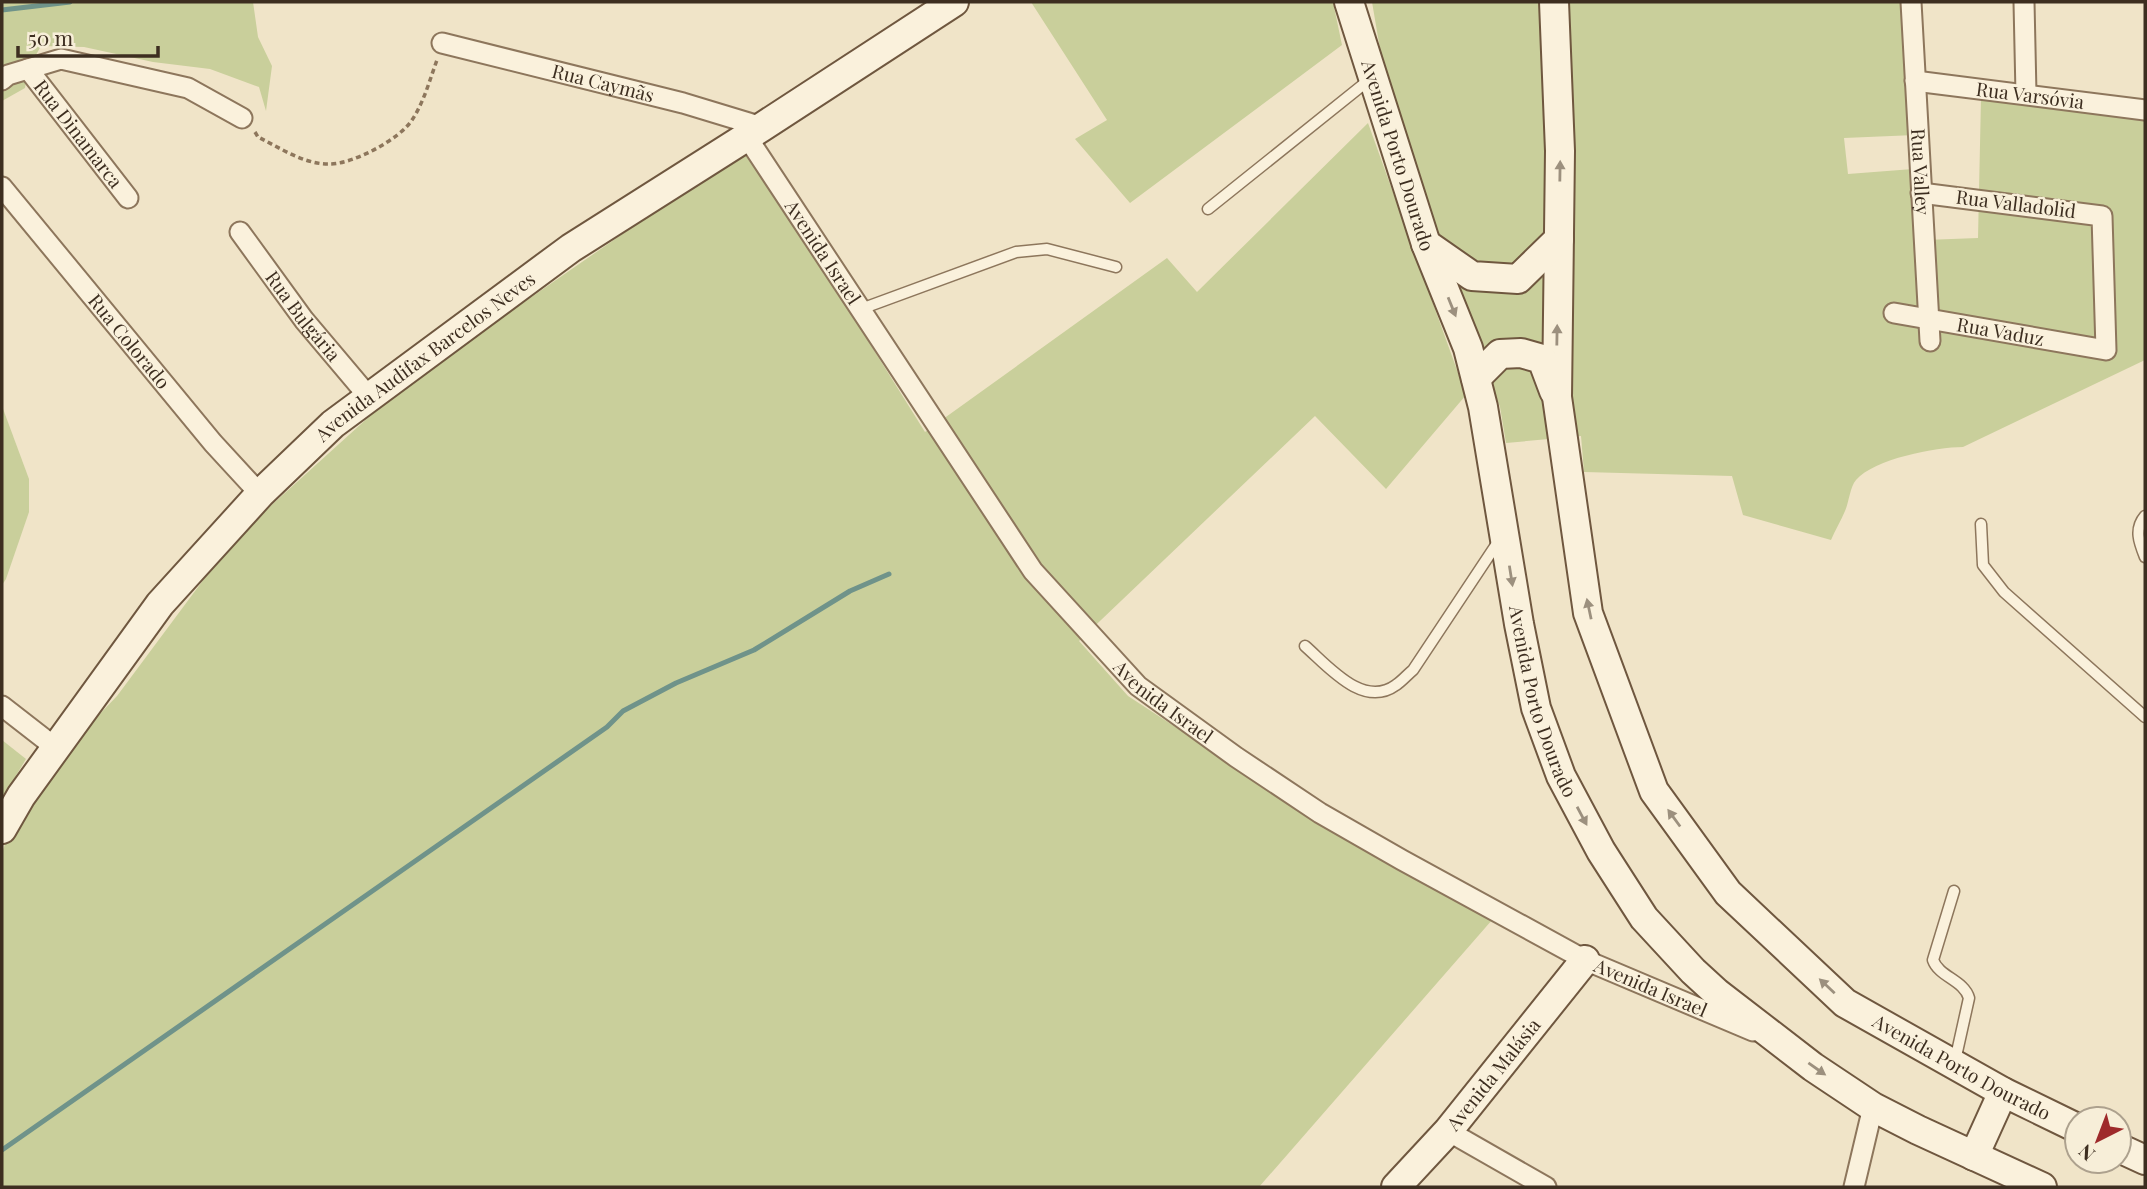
<svg xmlns="http://www.w3.org/2000/svg" width="2147" height="1189" font-family="'Playfair Display',serif">
  <style>
    .green { fill: #c9cf9b }
    .lines { fill: none; stroke-linecap: round; stroke-linejoin: round }
    .stream { stroke: #6f938a; stroke-width: 5 }
    .lane-casing { stroke: #8d765c; stroke-width: 13 }
    .street-casing { stroke: #8d765c; stroke-width: 23 }
    .secondary-casing { stroke: #6f573f; stroke-width: 32 }
    .path { stroke: #8d765c; stroke-width: 3.5; stroke-dasharray: 5 3.5; stroke-linecap: butt }
    .lane { stroke: #faf1dc; stroke-width: 10 }
    .street { stroke: #faf1dc; stroke-width: 19 }
    .secondary { stroke: #faf1dc; stroke-width: 28 }
    .oneway { fill: #9c907e }
    .labels { text-anchor: middle; stroke-width: 5; stroke-linejoin: round; paint-order: stroke }
    .street-label { font-size: 19px; fill: #3d2e20; stroke: #f7eed8 }
  </style>
  <rect width="100%" height="100%" fill="#f0e4c8"/>
  <g class="green">
    <path d="M2 2H253L258 37 272 66 266 111 259 87 210 69 153 62 84 47 41 46 28 69 25 88 2 101Z"/>
    <path d="M1031 2H1333L1342 45 1130 203 1075 139 1107 120Z"/>
    <path d="M1372 2H1905L1915 135 1844 138 1848 174 1913 169 1925 240 1978 238 1981 98 2145 121V360L1963 447C1936 447 1874 459 1856 480 1850 487 1849 502 1845 511 1841 521 1835 530 1831 540L1743 515 1732 476 1584 472 1581 436 1506 443 1500 407 1387 90Z"/>
    <path d="M1368 123 1466 395 1386 489 1315 416 1079 641 1128 696 1203 745 1292 802 1499 912 1259 1187H2V853L21 796 117 696 233 540 403 386 709 174 751 153 925 432 1167 258 1197 292Z"/>
    <path d="M2 406 29 479V512L6 579 2 585Z"/>
    <path d="M2 740 26 759 2 799Z"/>
  </g>
  <g class="lines">
    <g class="stream">
      <path d="M2 10 70 2"/>
      <path d="M2 1150 607 727 623 711 676 683 754 650 850 591 889 574"/>
    </g>
    <defs>
      <g id="lane">
        <path d="M1208 209 1369 80"/>
        <path d="M861 309 1016 252 1047 249 1116 267"/>
        <path d="M2145 516C2134 529 2139 542 2145 557"/>
        <path d="M1981 524 1983 565 2004 592 2145 717"/>
        <path d="M1305 646C1328 666 1363 709 1396 685 1402 681 1407 675 1413 670L1500 539"/>
        <path d="M1954 891 1933 960C1939 977 1964 980 1969 998L1955 1061"/>
      </g>
      <g id="street">
        <path id="s1" d="M1911 2 1930 341"/>
        <path d="M2024 2 2026 94"/>
        <path id="s2" d="M442 43 683 103 762 127"/>
        <path id="s3" d="M28 69 128 198"/>
        <path d="M2 80 8 75 61 59 188 88 242 118"/>
        <path id="s4" d="M1915 81 2145 110"/>
        <path id="s5" d="M747 137 1033 571 1138 686 1236 757 1320 813 1402 860 1585 960 1753 1031"/>
        <path id="s6" d="M2 187 213 443 260 494"/>
        <path id="s7" d="M240 232 304 320 369 397"/>
        <path id="s8" d="M1894 313 2106 350 2102 216 1921 193"/>
        <path d="M2 706 56 748"/>
        <path d="M1448 1131 1546 1187"/>
        <path d="M1854 1187 1873 1107"/>
      </g>
      <g id="secondary">
        <path id="s9" d="M1349 2 1426 244 1468 348 1483 407 1519 624 1536 708 1561 776 1601 851 1644 918 1693 971 1717 993 1813 1067 1873 1107 1918 1130 2042 1187"/>
        <path id="s10" d="M1554 2 1560 151 1557 397 1588 613 1654 791 1728 893 1845 1003 2003 1092 2077 1128"/>
        <path d="M1426 244 1472 276 1518 279 1559 239"/>
        <path d="M1476 378 1500 354 1521 353 1542 359 1554 391"/>
        <path id="s11" d="M2 829 21 796 160 604 260 494 333 424 571 248 762 127 954 2"/>
        <path d="M2119 1148 2145 1160"/>
        <path d="M1974 1156 2003 1092"/>
        <path id="s12" d="M1396 1187 1448 1131 1585 960"/>
      </g>
    </defs>
    <use href="#lane" class="lane-casing"/>
    <use href="#street" class="street-casing"/>
    <use href="#secondary" class="secondary-casing"/>
    <path class="path" d="M255 132 258 137C280 148 304 164 328 164 352 165 400 139 412 120 424 102 430 79 437 60"/>
    <use href="#lane" class="lane"/>
    <use href="#street" class="street"/>
    <use href="#secondary" class="secondary"/>
  </g>
  <defs><path id="oneway-solid" d="M-6-.8H1V-3.2L6.5 0L1 3.2V.8H-6Z" transform="scale(1.75)"/></defs>
  <g class="oneway">
    <use href="#oneway-solid" transform="translate(1560 171) rotate(-89)"/>
    <use href="#oneway-solid" transform="translate(1452 307) rotate(68)"/>
    <use href="#oneway-solid" transform="translate(1557 335) rotate(-89)"/>
    <use href="#oneway-solid" transform="translate(1511 576) rotate(81)"/>
    <use href="#oneway-solid" transform="translate(1589 609) rotate(-102)"/>
    <use href="#oneway-solid" transform="translate(1582 816) rotate(62)"/>
    <use href="#oneway-solid" transform="translate(1674 818) rotate(-126)"/>
    <use href="#oneway-solid" transform="translate(1827 986) rotate(-137)"/>
    <use href="#oneway-solid" transform="translate(1817 1069) rotate(35)"/>
  </g>
  <g class="labels">
    <g class="street-label">
      <text dy="7" stroke="none"><textPath href="#s2" startOffset="166">Rua Caymãs</textPath></text>
      <text dy="7" stroke="none"><textPath href="#s4" startOffset="116">Rua Varsóvia</textPath></text>
      <text dy="7" stroke="none"><textPath href="#s3" startOffset="82">Rua Dinamarca</textPath></text>
      <text dy="7" stroke="none"><textPath href="#s9" startOffset="161">Avenida Porto Dourado</textPath></text>
      <text dy="7" stroke="none"><textPath href="#s1" startOffset="170">Rua Valley</textPath></text>
      <text transform="translate(2016 204) rotate(7)" y="7">Rua Valladolid</text>
      <text dy="7" stroke="none"><textPath href="#s5" startOffset="138">Avenida Israel</textPath></text>
      <text dy="7" stroke="none"><textPath href="#s7" startOffset="105">Rua Bulgária</textPath></text>
      <text dy="7" stroke="none"><textPath href="#s8" startOffset="108">Rua Vaduz</textPath></text>
      <text dy="7" stroke="none"><textPath href="#s6" startOffset="200">Rua Colorado</textPath></text>
      <text dy="7" stroke="none"><textPath href="#s11" startOffset="639">Avenida Audifax Barcelos Neves</textPath></text>
      <text dy="7" stroke="none"><textPath href="#s9" startOffset="728">Avenida Porto Dourado</textPath></text>
      <text dy="7" stroke="none"><textPath href="#s5" startOffset="705">Avenida Israel</textPath></text>
      <text dy="7" stroke="none"><textPath href="#s5" startOffset="1272">Avenida Israel</textPath></text>
      <text dy="7" stroke="none"><textPath href="#s10" startOffset="1223">Avenida Porto Dourado</textPath></text>
      <text dy="7" stroke="none"><textPath href="#s12" startOffset="149">Avenida Malásia</textPath></text>
    </g>
  </g>
  <rect width="2147" height="1189" fill="none" stroke="#3d2e20" stroke-width="7"/>
  <g transform="translate(2098 1140) rotate(222)"><circle r="33" fill="#f7eed8" stroke="#ada18e" stroke-width="2"/>
  <path d="M0-5L12 26L0 18L-12 26Z" fill="#9e2a2b"/>
  <text y="-10" font-size="19" font-weight="bold" text-anchor="middle" fill="#3d2e20">N</text>
  </g>
  <path d="M18 46v10h140v-10" fill="none" stroke="#3d2e20" stroke-width="3.5"/>
  <text x="28" y="46" font-size="21" fill="#3d2e20" stroke="#f7eed8" stroke-width="5" paint-order="stroke">50 m</text>
</svg>
